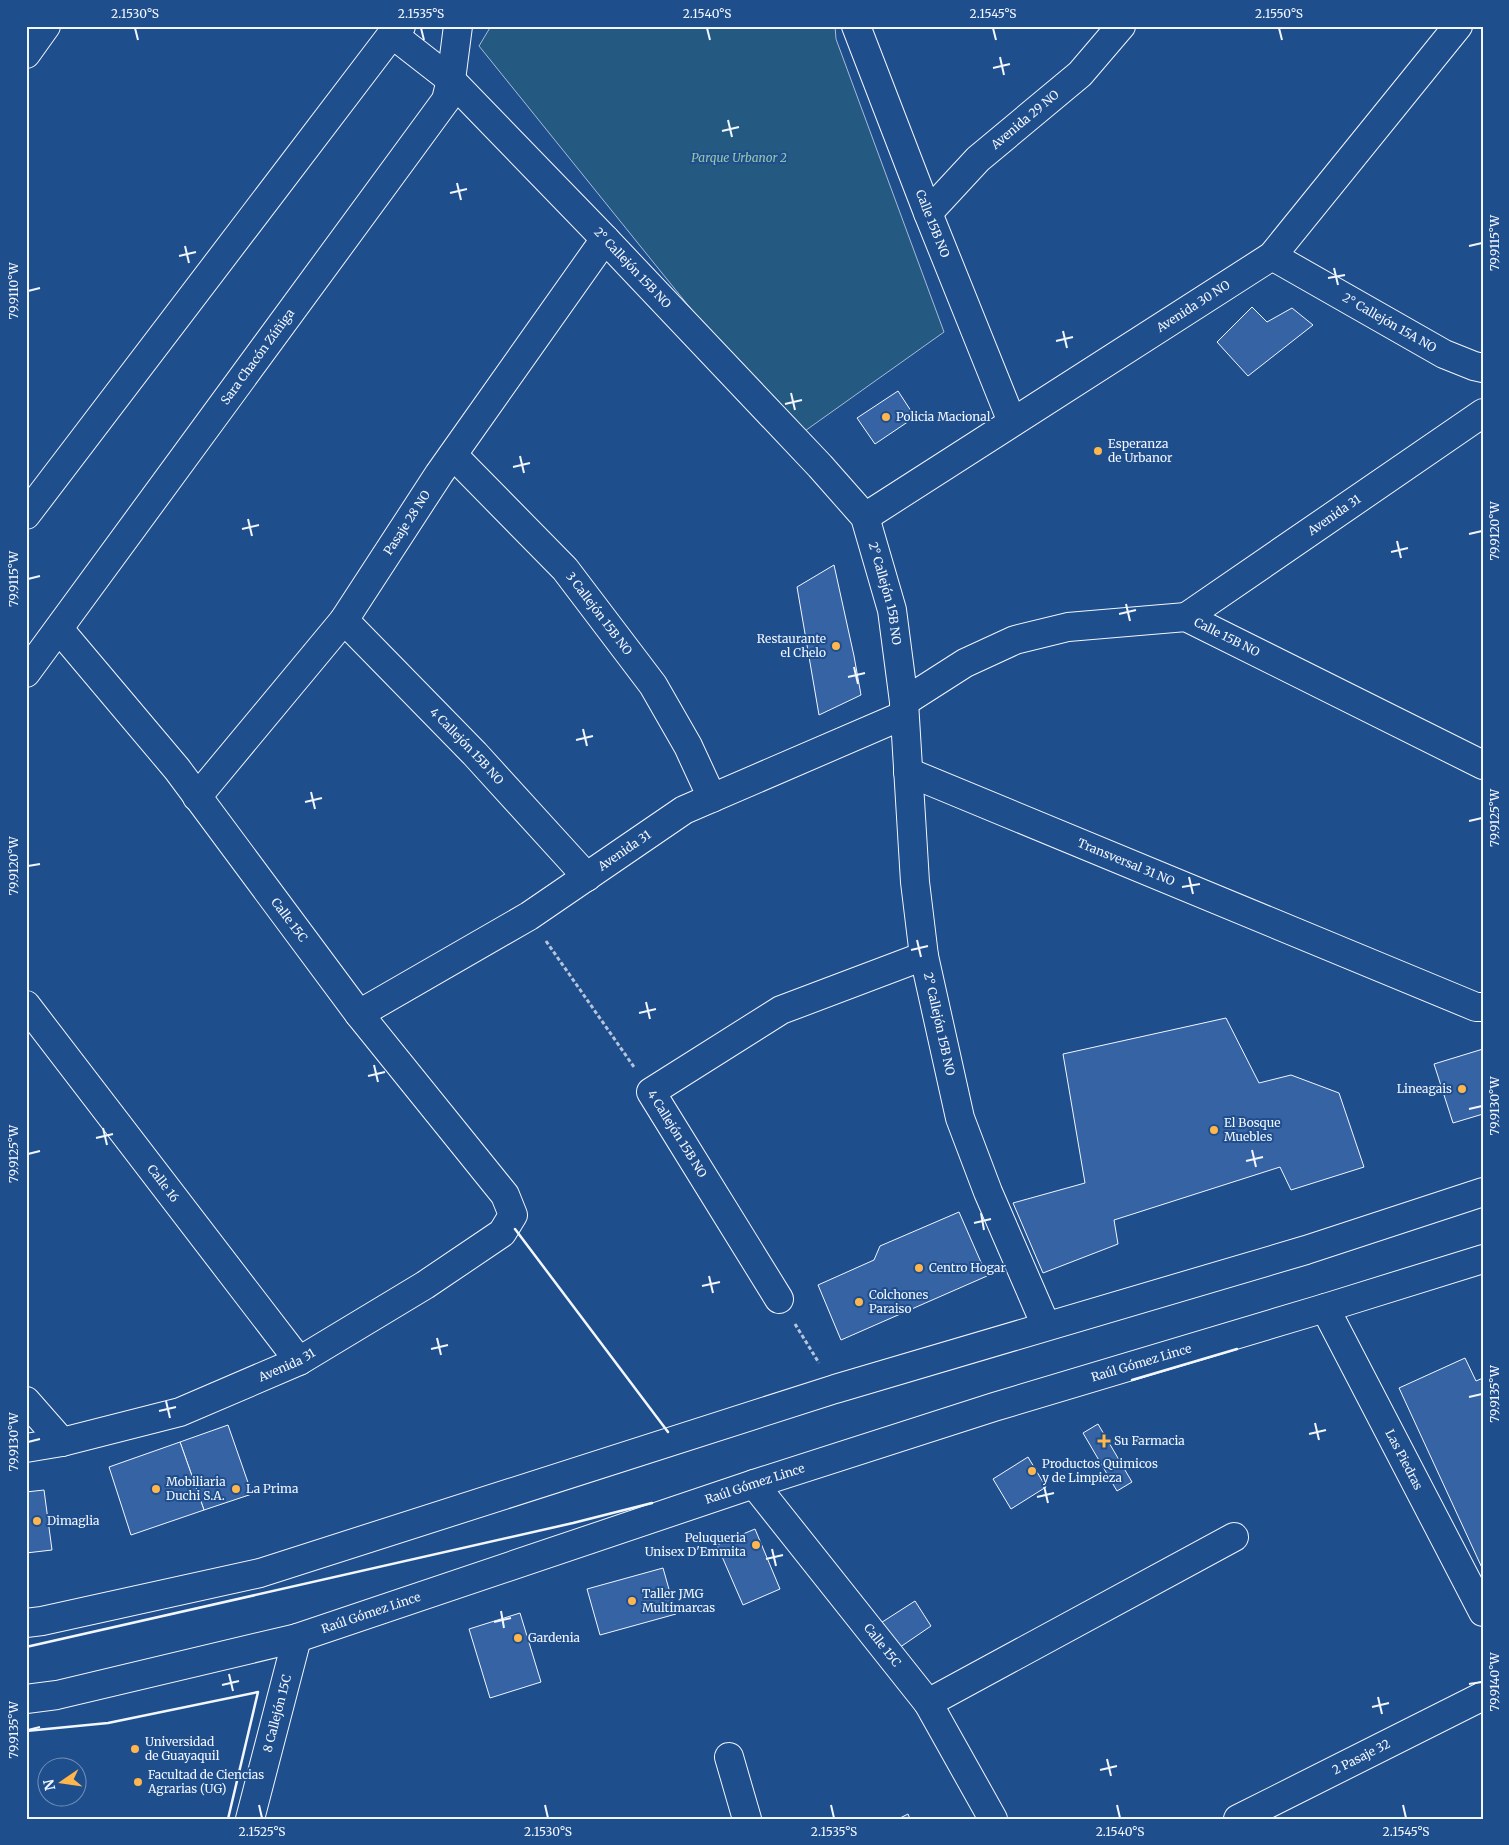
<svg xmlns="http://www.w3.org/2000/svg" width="1509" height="1845" font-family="Merriweather,serif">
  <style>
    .green { fill: #245a82; stroke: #a8bbd7 }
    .building { fill: #3563a3; stroke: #f2f6ff }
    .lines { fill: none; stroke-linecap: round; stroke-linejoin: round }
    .street-casing { stroke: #f2f6ff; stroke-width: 30 }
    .secondary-casing { stroke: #f2f6ff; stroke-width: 30 }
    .path { stroke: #b3c4dc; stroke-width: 3; stroke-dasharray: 4 2.5; stroke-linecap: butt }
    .street { stroke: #1f4e8c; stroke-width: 28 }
    .secondary { stroke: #1f4e8c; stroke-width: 28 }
    .wall { stroke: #f2f6ff; stroke-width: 2.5 }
    .ticks { fill: none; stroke: #f2f6ff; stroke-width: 2 }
    .poi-dot { fill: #ffb74d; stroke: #1f4e8c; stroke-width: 2 }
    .labels { text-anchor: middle; stroke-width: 4; stroke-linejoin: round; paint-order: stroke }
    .street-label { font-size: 12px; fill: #f2f6ff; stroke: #1f4e8c }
    .park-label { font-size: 12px; font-style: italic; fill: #97c8a6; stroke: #1f4e8c }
    .poi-label { font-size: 12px; fill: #f2f6ff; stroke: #1f4e8c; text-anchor: start }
    .neatline { fill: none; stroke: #f2f6ff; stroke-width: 2 }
    .ticks-label { font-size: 12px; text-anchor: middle; fill: #f2f6ff }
  </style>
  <rect width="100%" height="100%" fill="#1f4e8c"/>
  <path class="green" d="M491 26H835L836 39 944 332 795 438 479 46Z"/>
  <g class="building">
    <path d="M1252 307 1267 322 1292 308 1313 325 1248 376 1217 342Z"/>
    <path d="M898 391 915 417 875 444 857 418Z"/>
    <path d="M834 565 854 656 861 695 819 715 797 587Z"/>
    <path d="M1226 1018 1259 1083 1291 1075 1339 1093 1364 1167 1291 1190 1280 1167 1114 1220 1118 1244 1043 1273 1013 1203 1085 1183 1063 1054Z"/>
    <path d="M1483 1049V1114L1453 1123 1434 1064Z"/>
    <path d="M959 1212 987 1276 841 1340 818 1285 874 1260 880 1246Z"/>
    <path d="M1465 1358 1476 1381 1483 1378V1570L1399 1388Z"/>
    <path d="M1098 1424 1132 1482 1117 1491 1083 1433Z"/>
    <path d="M228 1425 252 1494 204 1510 180 1442Z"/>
    <path d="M180 1442 204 1510 131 1535 109 1467Z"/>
    <path d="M1028 1457 1046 1487 1011 1509 993 1479Z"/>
    <path d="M44 1490 52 1550 26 1553V1492Z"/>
    <path d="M755 1529 780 1589 743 1605 717 1545Z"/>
    <path d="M663 1568 676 1614 600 1635 587 1589Z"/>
    <path d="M915 1601 931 1626 893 1652 876 1626Z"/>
    <path d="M520 1613 541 1682 490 1698 469 1629Z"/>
    <path d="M908 1814 910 1819H898Z"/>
  </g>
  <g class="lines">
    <defs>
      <g id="street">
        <path id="s1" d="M856 26 928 213 1012 422"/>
        <path id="s2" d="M392 34 451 80 605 239 820 466 865 517 892 610 904 702 915 882 924 956 960 1118 988 1192 1046 1326"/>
        <path d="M26 54 46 26"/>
        <path id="s3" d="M928 213 978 159 1080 74 1121 26"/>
        <path id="s4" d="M1272 256 1444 354 1474 366 1483 368"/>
        <path id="s5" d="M453 455 565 569 653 685 688 746 712 798"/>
        <path d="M26 515 392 34 401 26"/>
        <path id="s6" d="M865 517 1272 256 1458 26"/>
        <path id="s7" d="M1186 617 1483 413"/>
        <path id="s8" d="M344 620 475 754 587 877"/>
        <path id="s9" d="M26 673 446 100 451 80 458 26"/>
        <path id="s10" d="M904 702 965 663 1015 640 1068 627 1186 617 1483 765"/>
        <path id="s11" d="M908 772 1476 1007H1483"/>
        <path id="s12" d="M197 797 344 620 439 474 605 239"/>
        <path id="s13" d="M26 1005 299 1361"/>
        <path id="s14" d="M359 1014 529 916 684 810 904 715"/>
        <path d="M779 1299 651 1092 781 1010 924 956"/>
        <path id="s15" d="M1325 1308 1483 1612"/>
        <path d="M26 1401 62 1442"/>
        <path id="s16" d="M26 1448 62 1442 180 1412 299 1361 425 1285 502 1233 513 1215 505 1195 359 1014 177 769 59 629"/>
        <path id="s17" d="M754 1484 928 1703 993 1819"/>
        <path d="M928 1703 1234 1537"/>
        <path d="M729 1757 747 1819"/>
        <path id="s18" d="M250 1819 297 1638"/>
        <path id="s19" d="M1238 1819 1483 1696"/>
      </g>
      <g id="secondary">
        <path d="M26 1623 42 1621 260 1573 835 1389 1306 1250 1483 1192"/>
        <path id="s20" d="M26 1699 57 1695 297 1638 754 1484 994 1407 1325 1308 1483 1259"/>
      </g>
    </defs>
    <use href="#street" class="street-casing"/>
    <use href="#secondary" class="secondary-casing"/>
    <g class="path">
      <path d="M546 941 634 1067"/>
      <path d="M795 1324 819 1363"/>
    </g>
    <use href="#street" class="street"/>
    <use href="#secondary" class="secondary"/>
    <g class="wall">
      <path d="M515 1229 668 1432"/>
      <path d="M1132 1380 1237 1349"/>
      <path d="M26 1647 573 1523 652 1503"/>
      <path d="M26 1731 108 1723 258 1692 228 1819"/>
    </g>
  </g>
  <path class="ticks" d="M135 28 138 40M421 28 424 40M707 28 710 40M993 28 996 40M1279 28 1282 40M1000 57 1004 75M993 68 1010 64M728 120 732 137M722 131 739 127M457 183 461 200M450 193 467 189M185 246 189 263M1469 246 1482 243M179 256 196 252M1334 268 1338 285M1328 278 1345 275M28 291 40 288M1063 331 1067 348M1056 341 1073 337M791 393 795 410M785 404 802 400M520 456 524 473M513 467 530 463M248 519 252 536M242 529 259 525M1469 534 1482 531M1397 541 1401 558M1391 552 1408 548M28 579 40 576M1126 604 1130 621M1119 614 1136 610M854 667 858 684M848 677 865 673M583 729 587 746M576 740 593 736M311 792 315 809M305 802 322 798M1469 821 1482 818M28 866 40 864M1189 877 1193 894M1182 887 1200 884M917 940 921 957M911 950 928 946M646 1002 650 1019M639 1013 656 1009M374 1065 378 1082M368 1076 385 1072M1469 1109 1482 1106M103 1128 107 1145M96 1138 113 1134M1252 1150 1256 1167M28 1154 40 1151M1246 1161 1263 1157M981 1213 984 1230M974 1223 991 1219M709 1276 713 1293M702 1286 720 1282M437 1338 441 1355M431 1349 448 1345M1469 1397 1482 1394M166 1401 170 1418M159 1411 176 1407M1315 1423 1319 1440M1309 1434 1326 1430M28 1442 40 1439M1044 1486 1048 1503M1037 1497 1054 1493M772 1549 776 1566M766 1559 783 1555M501 1611 504 1628M494 1622 511 1618M229 1674 233 1691M1469 1684 1482 1682M222 1685 239 1681M1378 1697 1382 1714M1372 1707 1389 1703M28 1730 40 1727M1107 1759 1111 1776M1100 1770 1117 1766M259 1805 262 1818M545 1805 548 1818M831 1805 834 1818M1117 1805 1120 1818M1403 1805 1406 1818"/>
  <g class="poi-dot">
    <circle cx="886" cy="417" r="5"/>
    <circle cx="1098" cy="451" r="5"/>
    <circle cx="836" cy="646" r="5"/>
    <circle cx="1462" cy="1089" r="5"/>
    <circle cx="1214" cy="1130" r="5"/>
    <circle cx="919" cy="1268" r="5"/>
    <circle cx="859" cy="1302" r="5"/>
    <path d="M1101.5 1433.5h5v5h5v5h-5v5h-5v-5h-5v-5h5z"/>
    <circle cx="1032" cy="1471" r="5"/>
    <circle cx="156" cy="1489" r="5"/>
    <circle cx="236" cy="1489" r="5"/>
    <circle cx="37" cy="1521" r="5"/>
    <circle cx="756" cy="1545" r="5"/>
    <circle cx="632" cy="1601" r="5"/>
    <circle cx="518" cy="1638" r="5"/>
    <circle cx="135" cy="1749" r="5"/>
    <circle cx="138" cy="1782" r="5"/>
  </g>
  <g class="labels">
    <g class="street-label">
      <text dy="4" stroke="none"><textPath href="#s3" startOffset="135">Avenida 29 NO</textPath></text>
      <text dy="4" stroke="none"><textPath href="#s1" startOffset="212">Calle 15B NO</textPath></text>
      <text dy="4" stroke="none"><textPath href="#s2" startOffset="336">2° Callejón 15B NO</textPath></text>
      <text dy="4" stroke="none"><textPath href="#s6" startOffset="390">Avenida 30 NO</textPath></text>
      <text dy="4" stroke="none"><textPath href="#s4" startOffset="135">2° Callejón 15A NO</textPath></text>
      <text dy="4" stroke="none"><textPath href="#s9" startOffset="392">Sara Chacón Zúñiga</textPath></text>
      <text dy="4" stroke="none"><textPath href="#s7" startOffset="180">Avenida 31</textPath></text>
      <text dy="4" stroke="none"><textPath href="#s12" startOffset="346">Pasaje 28 NO</textPath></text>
      <text dy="4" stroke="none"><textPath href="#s2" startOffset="756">2° Callejón 15B NO</textPath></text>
      <text dy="4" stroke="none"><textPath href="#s5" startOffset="216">3 Callejón 15B NO</textPath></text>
      <text dy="4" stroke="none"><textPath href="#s10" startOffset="346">Calle 15B NO</textPath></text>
      <text dy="4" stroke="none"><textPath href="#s8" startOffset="176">4 Callejón 15B NO</textPath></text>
      <text dy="4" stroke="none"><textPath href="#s14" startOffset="312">Avenida 31</textPath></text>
      <text dy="4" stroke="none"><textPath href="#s11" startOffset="236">Transversal 31 NO</textPath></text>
      <text transform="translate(289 920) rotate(53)" y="4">Calle 15C</text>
      <text dy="4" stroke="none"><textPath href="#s2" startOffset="1191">2° Callejón 15B NO</textPath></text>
      <text transform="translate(677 1134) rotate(58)" y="4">4 Callejón 15B NO</text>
      <text dy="4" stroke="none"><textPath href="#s13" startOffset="225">Calle 16</textPath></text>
      <text dy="4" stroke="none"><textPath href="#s20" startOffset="1166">Raúl Gómez Lince</textPath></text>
      <text dy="4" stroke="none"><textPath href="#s16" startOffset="275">Avenida 31</textPath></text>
      <text dy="4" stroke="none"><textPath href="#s15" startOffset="171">Las Piedras</textPath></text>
      <text dy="4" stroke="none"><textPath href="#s20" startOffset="761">Raúl Gómez Lince</textPath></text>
      <text dy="4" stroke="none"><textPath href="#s20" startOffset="356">Raúl Gómez Lince</textPath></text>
      <text dy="4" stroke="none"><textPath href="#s17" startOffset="206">Calle 15C</textPath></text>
      <text dy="4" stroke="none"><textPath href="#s18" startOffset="109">8 Callejón 15C</textPath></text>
      <text dy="4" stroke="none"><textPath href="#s19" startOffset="138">2 Pasaje 32</textPath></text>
    </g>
    <g class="park-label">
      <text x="739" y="162">Parque Urbanor 2</text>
    </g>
    <g class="poi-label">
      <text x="896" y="421">Policia Macional</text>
      <text x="1108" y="448">Esperanza<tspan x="1108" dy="14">de Urbanor</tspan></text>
      <text x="826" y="643" text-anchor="end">Restaurante<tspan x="826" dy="14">el Chelo</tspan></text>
      <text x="1452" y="1093" text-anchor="end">Lineagais</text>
      <text x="1224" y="1127">El Bosque<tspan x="1224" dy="14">Muebles</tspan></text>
      <text x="929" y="1272">Centro Hogar</text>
      <text x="869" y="1299">Colchones<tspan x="869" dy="14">Paraiso</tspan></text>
      <text x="1114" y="1445">Su Farmacia</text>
      <text x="1042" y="1468">Productos Quimicos<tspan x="1042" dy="14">y de Limpieza</tspan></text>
      <text x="166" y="1486">Mobiliaria<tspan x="166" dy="14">Duchi S.A.</tspan></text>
      <text x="246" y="1493">La Prima</text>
      <text x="47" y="1525">Dimaglia</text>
      <text x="746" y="1542" text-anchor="end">Peluqueria<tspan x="746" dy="14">Unisex D'Emmita</tspan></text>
      <text x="642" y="1598">Taller JMG<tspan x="642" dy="14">Multimarcas</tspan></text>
      <text x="528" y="1642">Gardenia</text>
      <text x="145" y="1746">Universidad<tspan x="145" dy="14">de Guayaquil</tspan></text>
      <text x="148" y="1779">Facultad de Ciencias<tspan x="148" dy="14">Agrarias (UG)</tspan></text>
    </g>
  </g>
  <rect width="1509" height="1845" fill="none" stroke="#1f4e8c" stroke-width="55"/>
  <g transform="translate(62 1782) rotate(257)"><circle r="24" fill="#1f4e8c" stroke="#7391ba"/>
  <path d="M0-4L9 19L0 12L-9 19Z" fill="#ffb74d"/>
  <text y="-8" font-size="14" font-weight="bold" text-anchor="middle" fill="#f2f6ff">N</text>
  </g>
  <rect x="28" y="28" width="1454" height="1790" class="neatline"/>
  <g class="ticks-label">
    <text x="135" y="18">2.1530°S</text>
    <text x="421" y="18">2.1535°S</text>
    <text x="707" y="18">2.1540°S</text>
    <text x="993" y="18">2.1545°S</text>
    <text x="1279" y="18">2.1550°S</text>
    <text transform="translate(1495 243) rotate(-90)" y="4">79.9115°W</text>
    <text transform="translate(14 291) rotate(-90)" y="4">79.9110°W</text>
    <text transform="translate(1495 531) rotate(-90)" y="4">79.9120°W</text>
    <text transform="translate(14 579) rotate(-90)" y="4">79.9115°W</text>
    <text transform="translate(1495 818) rotate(-90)" y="4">79.9125°W</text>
    <text transform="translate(14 866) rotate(-90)" y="4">79.9120°W</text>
    <text transform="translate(1495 1106) rotate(-90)" y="4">79.9130°W</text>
    <text transform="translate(14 1154) rotate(-90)" y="4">79.9125°W</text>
    <text transform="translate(1495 1394) rotate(-90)" y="4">79.9135°W</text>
    <text transform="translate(14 1442) rotate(-90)" y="4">79.9130°W</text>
    <text transform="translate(1495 1682) rotate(-90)" y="4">79.9140°W</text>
    <text transform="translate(14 1730) rotate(-90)" y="4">79.9135°W</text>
    <text x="262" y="1836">2.1525°S</text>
    <text x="548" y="1836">2.1530°S</text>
    <text x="834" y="1836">2.1535°S</text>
    <text x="1120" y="1836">2.1540°S</text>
    <text x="1406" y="1836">2.1545°S</text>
  </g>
</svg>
